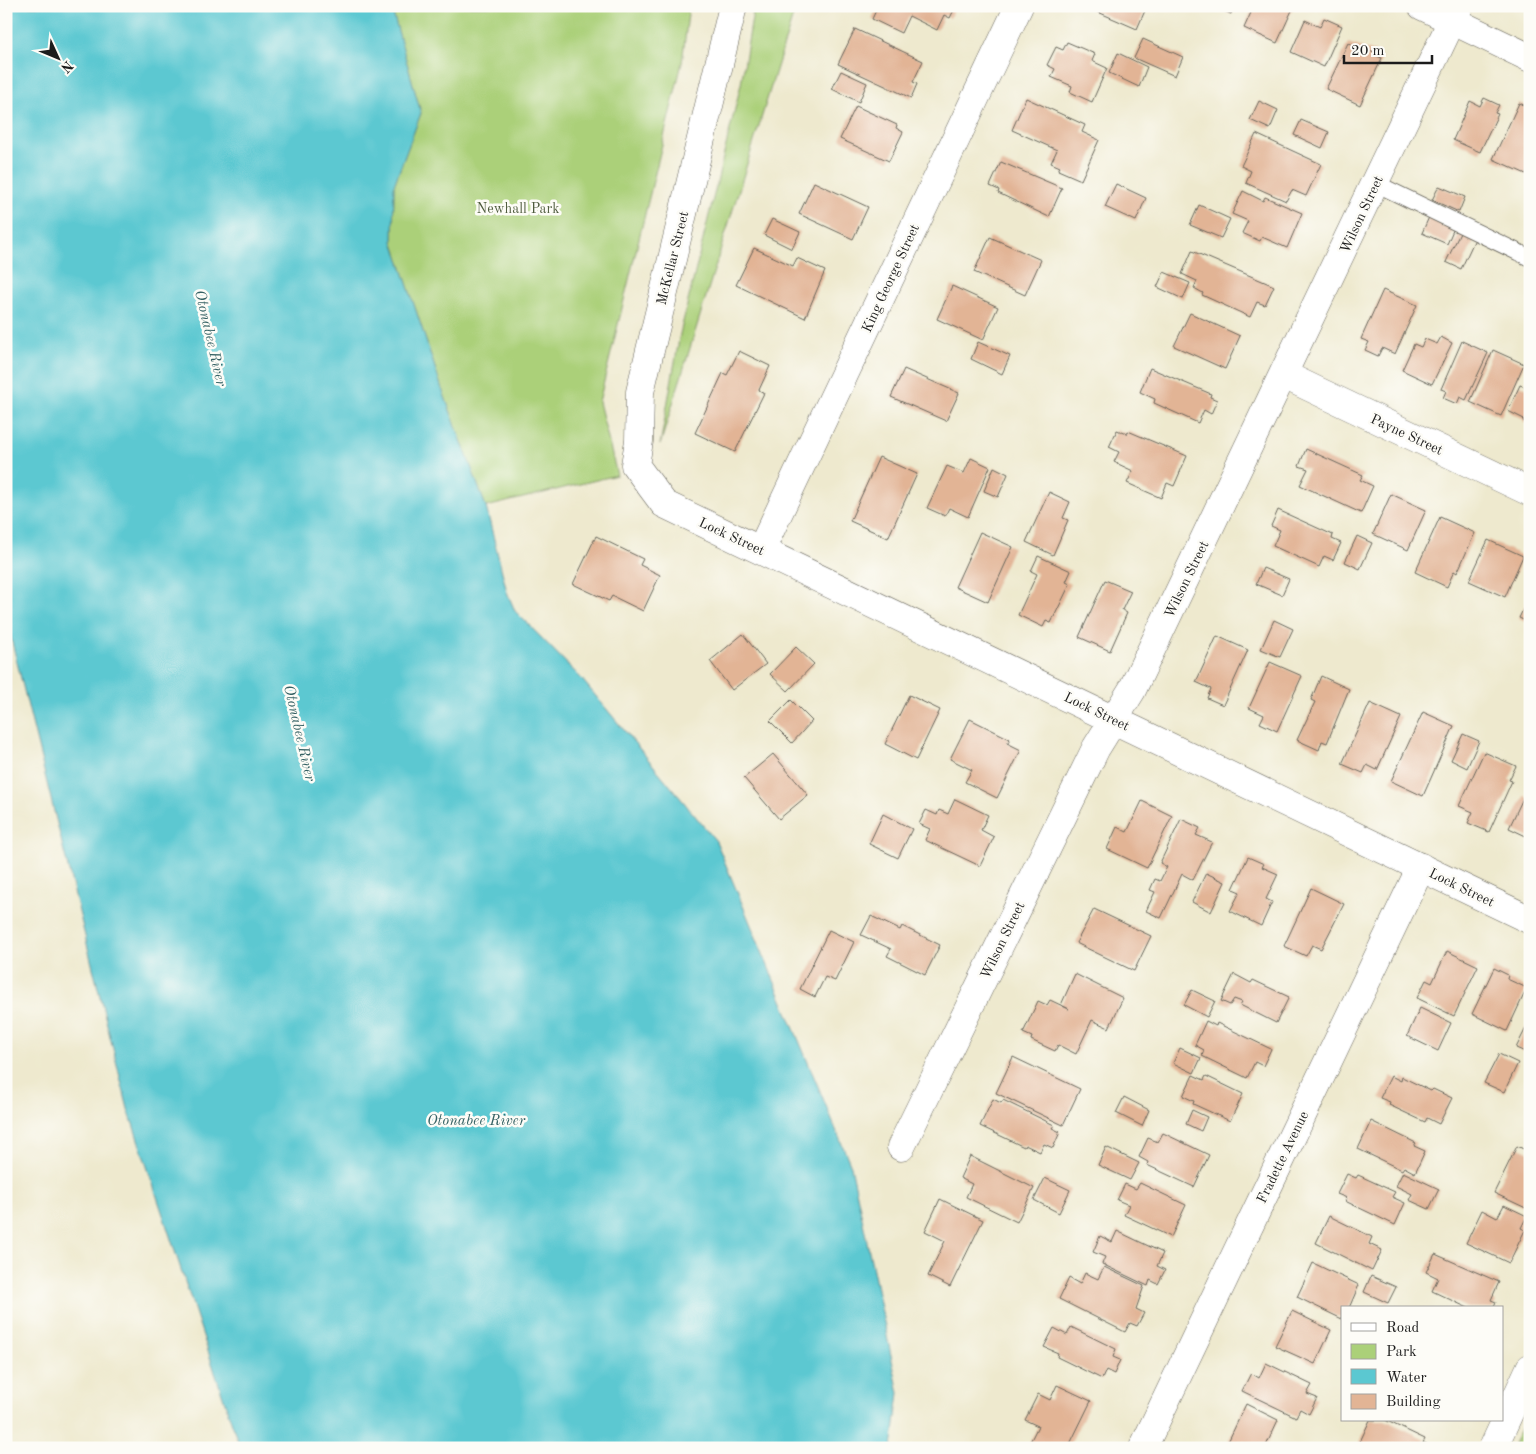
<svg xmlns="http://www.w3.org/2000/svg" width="1536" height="1454" font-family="'Old Standard TT',serif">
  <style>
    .green { fill: #abd079; stroke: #64764a }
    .water { fill: #5bc8d1; stroke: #3c7276 }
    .building { fill: #e2b495 }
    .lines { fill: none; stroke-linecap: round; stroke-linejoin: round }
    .service-casing { stroke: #66645a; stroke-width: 18 }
    .minor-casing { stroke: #66645a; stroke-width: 29 }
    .service { stroke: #fff; stroke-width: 16 }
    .minor { stroke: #fff; stroke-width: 28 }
    .labels { text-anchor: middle; stroke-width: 5; stroke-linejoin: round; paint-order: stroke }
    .park-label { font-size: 14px; fill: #4e5b3d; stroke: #fdfcf7 }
    .street-label { font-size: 14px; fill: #1c1c1c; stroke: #fdfcf7 }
    .water-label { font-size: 15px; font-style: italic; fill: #356164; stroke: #fdfcf7 }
  </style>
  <rect width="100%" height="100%" fill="#fdfcf7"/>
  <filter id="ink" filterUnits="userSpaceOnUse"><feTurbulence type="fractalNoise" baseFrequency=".02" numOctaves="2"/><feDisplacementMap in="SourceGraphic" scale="10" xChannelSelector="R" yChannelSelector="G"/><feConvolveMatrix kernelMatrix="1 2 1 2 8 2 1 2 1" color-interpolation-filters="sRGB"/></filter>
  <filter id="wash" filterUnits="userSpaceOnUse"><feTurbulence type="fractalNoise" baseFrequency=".0096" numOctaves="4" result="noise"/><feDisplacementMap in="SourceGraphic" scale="20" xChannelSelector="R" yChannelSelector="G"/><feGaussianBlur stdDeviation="1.12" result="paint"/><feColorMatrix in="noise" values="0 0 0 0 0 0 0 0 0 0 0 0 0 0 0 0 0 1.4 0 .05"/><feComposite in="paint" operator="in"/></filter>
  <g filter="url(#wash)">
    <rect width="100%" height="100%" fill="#eee9ce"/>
    <g class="green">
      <path d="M391 6H689L682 63 599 402 617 475 486 507 442 389 393 241 394 185 421 113Z"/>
      <path d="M754 6H796L660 445 680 334 741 84Z"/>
      <path d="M1530 1409V1448H1511Z"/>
    </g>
    <path class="water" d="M6 6H391L421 113 394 185 393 241 442 389 486 507 507 592 515 611 580 677 716 841 851 1166 899 1393 892 1448H240L128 1109 6 618Z"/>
    <g id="blocks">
      <g class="building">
        <path d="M878 6H956L950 18 944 15 937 30 909 16 901 33 872 19Z"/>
        <path d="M1092 6H1147L1137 29 1091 9Z"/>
        <path d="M1213 6H1234L1231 14Z"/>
        <path d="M1254 6H1294L1277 43 1244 28Z"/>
        <path d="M1324 18 1342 26 1324 67 1291 52 1305 20 1320 27Z"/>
        <path d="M855 29 923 61 913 82 917 84 911 98 838 64Z"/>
        <path d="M1143 39 1183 57 1175 76 1134 58Z"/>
        <path d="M1067 42 1095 54 1092 61 1107 68 1092 102 1070 92 1072 86 1051 77 1055 69 1047 65 1056 47 1063 50Z"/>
        <path d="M1348 43 1375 52 1374 55 1382 58 1360 105 1326 89Z"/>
        <path d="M1118 53 1147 67 1139 87 1109 73Z"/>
        <path d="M841 71 867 83 859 102 832 89Z"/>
        <path d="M1026 98 1085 125 1082 132 1099 140 1081 180 1058 170 1060 167 1051 163 1057 150 1012 130Z"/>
        <path d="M1484 98 1499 105 1495 113 1498 114 1480 152 1453 140 1470 101 1480 106Z"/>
        <path d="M1259 101 1278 110 1270 129 1250 120Z"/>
        <path d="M1519 103 1530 108V167L1526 174 1493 159Z"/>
        <path d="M856 106 897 125 896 128 903 132 889 161 840 139Z"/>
        <path d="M1301 120 1329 132 1322 148 1294 135Z"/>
        <path d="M1256 134 1321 164 1306 196 1292 190 1286 201 1246 183 1251 171 1241 166Z"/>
        <path d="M1001 162 1062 188 1049 217 998 193 999 190 990 186Z"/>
        <path d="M814 182 868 207 853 239 799 214Z"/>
        <path d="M1116 184 1146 198 1136 221 1105 207Z"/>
        <path d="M1439 186 1465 197 1459 212 1432 200Z"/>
        <path d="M1243 191 1263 201 1265 197 1302 213 1287 248 1262 237 1260 241 1242 233 1248 221 1232 214Z"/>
        <path d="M1199 205 1230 219 1221 238 1190 225Z"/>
        <path d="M1429 217 1454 228 1447 244 1422 233Z"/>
        <path d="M772 219 800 232 792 249 764 235Z"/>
        <path d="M1460 233 1475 239 1461 269 1446 262Z"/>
        <path d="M990 237 1041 260 1025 295 974 272Z"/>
        <path d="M754 248 793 266 797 258 825 271 805 318 736 285Z"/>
        <path d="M1192 251 1274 286 1265 305 1257 302 1250 317 1202 295 1203 293 1194 288 1197 281 1182 274Z"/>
        <path d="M1164 272 1190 283 1183 299 1157 287Z"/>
        <path d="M952 286 998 307 983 340 937 319Z"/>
        <path d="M1383 290 1417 305 1395 354 1382 348 1378 356 1365 350 1369 342 1361 339Z"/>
        <path d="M1190 313 1240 336 1225 369 1174 346Z"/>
        <path d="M1441 337 1452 343 1432 384 1402 370 1414 344 1421 347 1425 339 1437 344Z"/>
        <path d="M1462 341 1488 353 1466 400 1460 397 1457 404 1443 398 1446 391 1441 389Z"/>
        <path d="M978 342 1010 356 1002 374 971 359Z"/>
        <path d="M1493 350 1524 364 1501 416 1470 402Z"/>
        <path d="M739 351 770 366 759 390 764 393 735 452 695 433 723 373 727 375Z"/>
        <path d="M1150 368 1211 394 1210 397 1217 400 1211 414 1204 410 1198 423 1154 403 1155 399 1140 392Z"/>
        <path d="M904 369 959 393 946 421 891 397Z"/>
        <path d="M1520 385 1530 389V424L1523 421 1524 419 1508 411Z"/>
        <path d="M1117 430 1127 434 1128 431 1187 456 1174 486 1167 483 1161 498 1127 483 1133 471 1114 462 1119 452 1109 447Z"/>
        <path d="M1306 449 1363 475 1360 480 1373 486 1361 513 1300 485 1308 469 1299 466Z"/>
        <path d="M879 457 917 474 888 538 850 521Z"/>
        <path d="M971 458 990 467 968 517 949 508 945 516 927 508 947 466 964 473Z"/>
        <path d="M994 467 1008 474 998 497 984 491Z"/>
        <path d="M1049 492 1070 502 1063 518 1068 520 1053 555 1026 542Z"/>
        <path d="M1391 494 1426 510 1408 550 1373 534Z"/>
        <path d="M1278 510 1333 535 1332 539 1341 543 1333 560 1324 556 1319 567 1273 546 1280 530 1271 526Z"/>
        <path d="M1440 517 1475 533 1457 573 1454 571 1447 587 1415 572Z"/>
        <path d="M980 532 1013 547 988 602 955 587Z"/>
        <path d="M596 536 643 559 640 565 660 575 643 611 612 596 609 601 573 584Z"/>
        <path d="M1357 536 1372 543 1360 569 1345 562Z"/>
        <path d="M1488 540 1523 556 1505 597 1469 581Z"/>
        <path d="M1038 556 1071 571 1066 582 1070 584 1051 623 1046 621 1043 627 1018 615 1037 574 1031 571Z"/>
        <path d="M1263 568 1289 579 1282 595 1256 584Z"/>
        <path d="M1105 580 1131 591 1122 610 1127 613 1110 651 1079 637Z"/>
        <path d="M1530 595V623L1519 618Z"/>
        <path d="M1274 620 1293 629 1280 657 1261 649Z"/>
        <path d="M743 634 766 664 732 690 710 661Z"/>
        <path d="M1217 636 1248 650 1223 705 1207 698 1211 689 1196 682Z"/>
        <path d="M796 647 814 664 788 691 770 674Z"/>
        <path d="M1270 662 1302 676 1277 731 1260 723 1264 715 1249 708Z"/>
        <path d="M1321 676 1349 689 1327 743 1322 741 1319 750 1297 740 1315 702 1311 700Z"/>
        <path d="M909 695 940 710 916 760 885 744Z"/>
        <path d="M791 700 812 721 792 743 770 721Z"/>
        <path d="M1370 703 1401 717 1377 770 1367 765 1363 773 1342 764Z"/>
        <path d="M1423 712 1454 726 1423 796 1391 781Z"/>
        <path d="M970 719 1010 739 1007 743 1021 750 997 798 965 782 972 770 950 759Z"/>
        <path d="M1463 734 1479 741 1467 768 1451 760Z"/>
        <path d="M1484 752 1516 766 1509 780 1512 781 1489 832 1468 823 1473 812 1459 806Z"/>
        <path d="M773 754 808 795 779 819 744 778Z"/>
        <path d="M1524 796 1530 798V838L1509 828Z"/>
        <path d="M955 799 988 815 981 830 994 837 980 866 925 840 930 829 919 824 926 810 937 815 939 810 948 814Z"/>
        <path d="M1142 801 1172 816 1147 868 1107 849 1117 827 1127 832Z"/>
        <path d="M883 814 912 829 898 858 869 844Z"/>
        <path d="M1181 819 1200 828 1196 835 1212 842 1193 880 1182 874 1161 918 1146 911 1155 892 1150 890 1155 879 1160 881 1167 867 1160 863Z"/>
        <path d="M1248 857 1264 864 1262 867 1278 874 1266 899 1272 902 1261 926 1230 911 1240 892 1233 889Z"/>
        <path d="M1206 873 1225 882 1211 912 1192 902Z"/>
        <path d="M1311 888 1344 904 1321 949 1312 945 1306 956 1284 946Z"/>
        <path d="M1094 909 1151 936 1134 971 1076 943Z"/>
        <path d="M871 916 900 930 902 926 940 945 925 975 887 956 891 949 861 935Z"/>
        <path d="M829 930 854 942 835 981 825 977 815 997 800 989Z"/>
        <path d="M1447 951 1478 966 1454 1016 1417 998 1426 980 1432 983Z"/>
        <path d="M1494 968 1508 975 1507 979 1527 988 1507 1031 1472 1014Z"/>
        <path d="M1075 974 1123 998 1109 1028 1092 1020 1076 1054 1058 1045 1055 1051 1031 1040 1032 1037 1023 1033 1038 1001 1047 1005 1050 1000 1069 1009 1061 1005Z"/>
        <path d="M1234 974 1251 983 1253 980 1289 997 1276 1023 1240 1005 1242 1002 1234 999 1230 1005 1221 1001Z"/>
        <path d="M1192 990 1215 1001 1207 1017 1184 1005Z"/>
        <path d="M1420 1008 1451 1023 1438 1051 1407 1036Z"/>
        <path d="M1530 1020V1054L1516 1048Z"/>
        <path d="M1206 1021 1216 1026 1217 1023 1271 1049 1263 1066 1255 1062 1247 1078 1202 1056 1204 1050 1195 1045Z"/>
        <path d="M1180 1048 1201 1058 1194 1073 1173 1063Z"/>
        <path d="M1499 1054 1518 1063 1504 1092 1484 1083Z"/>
        <path d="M1013 1057 1080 1089 1063 1125 996 1093Z"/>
        <path d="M1193 1075 1204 1080 1206 1076 1243 1094 1230 1121 1193 1104 1194 1101 1183 1096Z"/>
        <path d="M1391 1076 1401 1081 1402 1077 1431 1091 1433 1089 1452 1098 1439 1124 1427 1118 1425 1122 1389 1105 1390 1102 1380 1098Z"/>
        <path d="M1124 1097 1149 1110 1142 1126 1116 1113Z"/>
        <path d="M993 1099 1001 1103 1003 1100 1054 1125 1052 1128 1060 1132 1053 1148 1044 1144 1040 1152 1025 1145 1024 1147 980 1126Z"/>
        <path d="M1192 1110 1207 1117 1201 1131 1186 1124Z"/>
        <path d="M1371 1121 1416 1143 1414 1146 1425 1151 1415 1173 1404 1167 1402 1170 1358 1149Z"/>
        <path d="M1163 1133 1209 1155 1194 1187 1147 1165 1148 1162 1139 1157 1148 1138 1158 1142Z"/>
        <path d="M1517 1146 1530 1152V1210L1494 1193Z"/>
        <path d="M1106 1147 1139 1163 1130 1180 1098 1165Z"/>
        <path d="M970 1156 1034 1188 1017 1222 966 1197 972 1184 960 1178Z"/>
        <path d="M1403 1172 1439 1189 1429 1209 1409 1200 1412 1194 1396 1186Z"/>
        <path d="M1347 1174 1356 1178 1358 1175 1395 1192 1392 1197 1405 1203 1395 1225 1345 1201 1347 1198 1337 1194Z"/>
        <path d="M1045 1178 1070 1190 1059 1213 1034 1200Z"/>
        <path d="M1140 1183 1186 1205 1171 1237 1124 1215 1129 1205 1117 1200 1125 1184 1136 1189Z"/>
        <path d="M940 1199 983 1220 950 1287 928 1276 945 1241 925 1231Z"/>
        <path d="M1504 1205 1527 1216 1521 1228 1525 1230 1509 1263 1466 1243 1482 1210 1497 1218Z"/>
        <path d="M1329 1216 1372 1237 1369 1244 1382 1250 1372 1271 1316 1243Z"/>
        <path d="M1117 1231 1163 1253 1157 1266 1165 1270 1158 1284 1150 1280 1148 1286 1102 1264 1105 1257 1093 1252 1100 1236 1112 1242Z"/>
        <path d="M1435 1254 1499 1282 1491 1300 1496 1302 1493 1308H1468L1432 1291 1438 1278 1426 1272Z"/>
        <path d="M1313 1263 1359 1285 1349 1308H1342V1319L1297 1297Z"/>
        <path d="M1104 1267 1144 1286 1136 1309 1144 1313 1137 1326 1130 1323 1125 1332 1059 1299 1069 1278 1080 1284 1085 1273 1098 1279Z"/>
        <path d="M1371 1276 1396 1287 1388 1303 1364 1292Z"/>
        <path d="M1292 1311 1331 1330 1315 1364 1275 1346Z"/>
        <path d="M1071 1327 1116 1349 1113 1357 1120 1360 1114 1374 1106 1370 1102 1379 1057 1357 1058 1353 1044 1347 1054 1328 1067 1335Z"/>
        <path d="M1266 1363 1312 1385 1307 1394 1317 1398 1309 1414 1300 1409 1296 1417 1242 1391 1251 1373 1259 1378Z"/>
        <path d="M1057 1385 1091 1401 1068 1448H1027L1038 1426 1025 1420 1038 1394 1050 1400Z"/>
        <path d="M1246 1404 1278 1420 1265 1448H1240L1228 1442Z"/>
        <path d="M1370 1420H1385L1425 1439 1423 1443 1427 1444 1425 1448H1362L1358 1446Z"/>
      </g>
    </g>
  </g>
  <g filter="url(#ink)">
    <use href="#blocks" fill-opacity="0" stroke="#66645a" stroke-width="1"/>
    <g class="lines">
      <defs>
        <path id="service" d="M1375 183 1530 258"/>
        <g id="minor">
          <path d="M733 6 640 392 639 441 635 465 664 504 1530 920"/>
          <path d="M1422 6 1530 58"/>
          <path d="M1284 375 1530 492"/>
          <path d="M761 550 1019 6"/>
          <path d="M901 1147 1096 748 1132 690 1459 6"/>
          <path d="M1143 1448 1421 867"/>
          <path d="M1493 1448 1530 1368"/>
        </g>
      </defs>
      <use href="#service" class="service-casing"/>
      <use href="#minor" class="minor-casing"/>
      <use href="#service" class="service"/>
      <use href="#minor" class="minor"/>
    </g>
  </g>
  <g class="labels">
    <g class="park-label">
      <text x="518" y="213">Newhall Park</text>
    </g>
    <g class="street-label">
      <text transform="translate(1361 214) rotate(-65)" y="5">Wilson Street</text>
      <text transform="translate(672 258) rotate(-76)" y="5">McKellar Street</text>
      <text transform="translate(890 278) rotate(-65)" y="5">King George Street</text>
      <text transform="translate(1407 434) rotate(25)" y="5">Payne Street</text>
      <text transform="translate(732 536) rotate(25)" y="5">Lock Street</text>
      <text transform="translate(1186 579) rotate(-64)" y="5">Wilson Street</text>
      <text transform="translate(1097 711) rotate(26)" y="5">Lock Street</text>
      <text transform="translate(1462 887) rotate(26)" y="5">Lock Street</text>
      <text transform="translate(1002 940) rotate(-64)" y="5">Wilson Street</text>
      <text transform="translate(1282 1157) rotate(-64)" y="5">Fradette Avenue</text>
    </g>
    <g class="water-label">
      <text transform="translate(211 338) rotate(77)" y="5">Otonabee River</text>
      <text transform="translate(300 733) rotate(77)" y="5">Otonabee River</text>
      <text x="476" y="1125">Otonabee River</text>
    </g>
  </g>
  <rect width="1536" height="1454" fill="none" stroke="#fdfcf7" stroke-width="25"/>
  <rect x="1341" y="1306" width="162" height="115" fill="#fdfcf7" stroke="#a3a29f"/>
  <rect x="1351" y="1323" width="25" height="8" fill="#ffffff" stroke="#a3a29f"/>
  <text x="1386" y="1332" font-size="15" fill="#1c1c1c">Road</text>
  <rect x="1351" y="1344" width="25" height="15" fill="#abd079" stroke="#a3a29f"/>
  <text x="1386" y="1356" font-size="15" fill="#1c1c1c">Park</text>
  <rect x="1351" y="1369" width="25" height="15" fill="#5bc8d1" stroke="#a3a29f"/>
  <text x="1386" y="1382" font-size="15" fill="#1c1c1c">Water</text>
  <rect x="1351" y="1394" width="25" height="15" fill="#e2b495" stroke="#a3a29f"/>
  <text x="1386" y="1406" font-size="15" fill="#1c1c1c">Building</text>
  <g transform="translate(58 58) rotate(134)" stroke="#fdfcf7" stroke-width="4" paint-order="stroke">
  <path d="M0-4L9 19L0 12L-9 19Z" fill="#1c1c1c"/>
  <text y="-8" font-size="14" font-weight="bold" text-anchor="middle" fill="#1c1c1c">N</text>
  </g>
  <path d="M1344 55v8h88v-8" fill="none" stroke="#1c1c1c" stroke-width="2.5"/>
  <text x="1351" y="55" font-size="15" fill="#1c1c1c" stroke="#fdfcf7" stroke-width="4" paint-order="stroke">20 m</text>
</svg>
